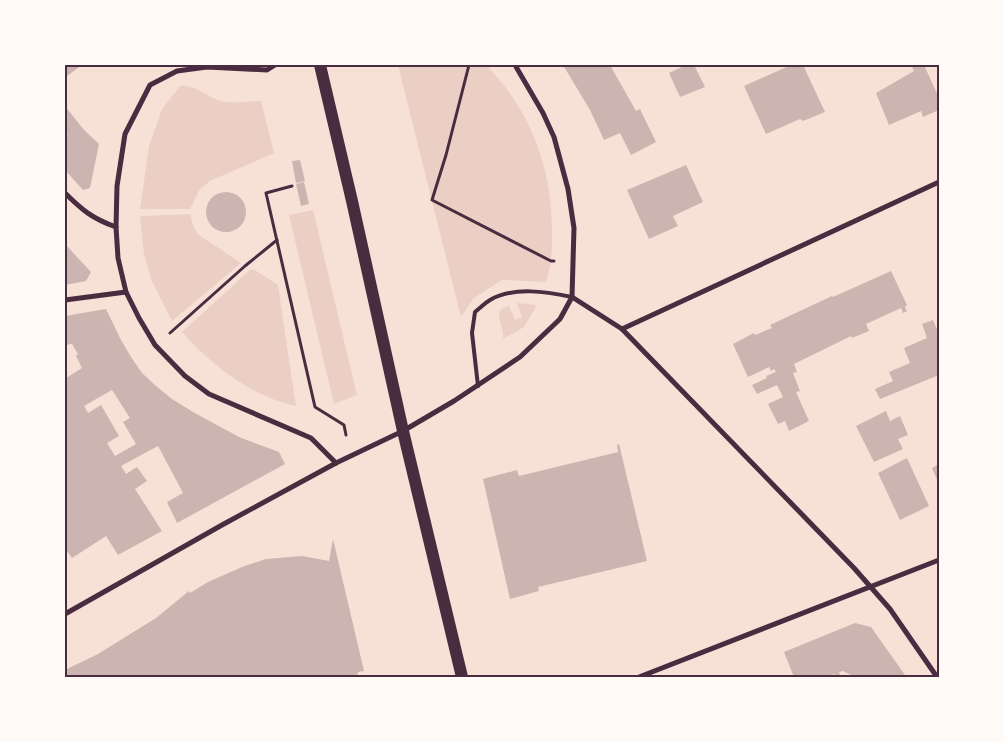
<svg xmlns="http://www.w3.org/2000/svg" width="1004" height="742" font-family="'Space Grotesk',sans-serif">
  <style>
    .green { fill: #ebcfc5 }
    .building { fill: #ccb4b1; fill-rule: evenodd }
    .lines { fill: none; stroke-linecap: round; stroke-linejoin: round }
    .path { stroke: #4a2c40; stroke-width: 3 }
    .service { stroke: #4a2c40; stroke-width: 4 }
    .minor { stroke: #4a2c40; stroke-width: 5 }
    .primary { stroke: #4a2c40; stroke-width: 12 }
    .neatline { fill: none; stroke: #4a2c40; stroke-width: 2 }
  </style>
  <rect width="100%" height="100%" fill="#f7e1d7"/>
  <g class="green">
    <path d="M398 65H486C530 109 552 168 552 229 552 248 552 265 546 282L502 280 474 298 461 317Z"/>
    <path d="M180 86C196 84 206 97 221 101 233 104 249 101 261 101L274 153 210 181 200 189 190 209H140L149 146 162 109Z"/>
    <path d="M313 210 357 395 334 404 289 215Z"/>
    <path d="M190 214 194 228 199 235 241 263 172 321 151 279 144 254 140 216Z"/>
    <path d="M251 269 255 270 278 285 296 406C251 396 212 366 182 332Z"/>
    <path d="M517 303 537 305 524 327 503 339C506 327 489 310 509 306L515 320 522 317Z"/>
  </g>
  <g class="building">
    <path d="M65 65H82L67 76 65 74Z"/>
    <path d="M563 65H610L636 111 640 109 656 142 631 155 620 133 604 140 590 110Z"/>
    <path d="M686 65H694L705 87 680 97 669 73Z"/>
    <path d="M791 65H803L825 112 803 121 800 119 766 134 744 86Z"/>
    <path d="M911 65H924L939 98V110L923 117 921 111 889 125 876 93 914 71Z"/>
    <path d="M65 106 84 130 99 144 90 188 83 190 65 170V137L68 134 65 131Z"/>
    <path d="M300 160 305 181 296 183 292 161Z"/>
    <path d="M686 165 703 202 673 216 678 226 649 239 627 190Z"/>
    <path d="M304 182 309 204 301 206 296 184Z"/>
    <circle cx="226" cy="212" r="20"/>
    <path d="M65 244 91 272 86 281 65 285Z"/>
    <path d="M891 271 907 305 905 307 907 311 903 313 901 308 866 324 869 331 852 338 851 336 794 364 797 372 793 373 800 391 796 392 809 421 789 431 785 421 778 424 768 404 783 397 777 385 757 394 752 385 767 378 766 376 776 372 774 369 771 371 769 367 748 377 733 344 754 333 755 335 772 328 770 325 832 296 833 297Z"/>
    <path d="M106 309 121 340 131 357 142 373 156 386 172 399 193 412 239 437 279 452 285 464 177 523 167 502 183 493 158 446 121 466 126 474 137 467 147 481 135 489 162 531 118 555 106 536 72 558 65 548V382L67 381 66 378 82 368 76 356 78 354 72 344 65 345V316ZM112 390 130 418 123 422 136 444 115 456 107 443 119 436 101 405 88 413 84 406Z"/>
    <path d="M933 320 939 334V375L880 399 875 389 893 381 889 372 910 363 904 348 927 338 922 324Z"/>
    <path d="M886 411 890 421 900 416 908 435 898 439 903 449 874 462 856 426Z"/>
    <path d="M619 444 647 561 538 587 539 591 510 599 483 479 517 470 519 476 618 452 617 445Z"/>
    <path d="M907 458 929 506 900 520 878 473Z"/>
    <path d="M939 464V484L932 468Z"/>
    <path d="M333 539 364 671 358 672 357 677H65V670L98 654 156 618 189 591 190 593 208 582 242 567 266 559 302 556 329 561Z"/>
    <path d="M855 623 871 627 905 675 901 677H855L843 671 839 672 841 677H835L834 674 827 677H794L784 652Z"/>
  </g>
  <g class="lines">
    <g class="path">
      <path d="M469 65 446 155 432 200 551 261H554"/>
      <path d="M292 186 266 193 315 407 344 425 346 435"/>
      <path d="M170 333 245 266 277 240"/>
    </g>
    <path class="service" d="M478 386 472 333 475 312C480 308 485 303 490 300 514 286 547 292 572 297"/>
    <g class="minor">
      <path d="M275 65 267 70 207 67 177 71 150 85 125 134 117 186 116 227 118 258 126 292 139 318 155 345 185 376 209 394 311 438 336 463"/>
      <path d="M65 193C82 210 93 219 116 227"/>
      <path d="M572 297 622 329 854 568 890 609 937 677"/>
      <path d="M65 300 126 292"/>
      <path d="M622 329 939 182"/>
      <path d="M65 614 222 525 336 463 403 431 454 401 520 357 560 319 572 297 574 228 568 189 554 137 543 113 515 65"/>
      <path d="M639 677 939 560"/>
    </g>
    <path class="primary" d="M320 65 352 201 403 431 462 677"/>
  </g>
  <rect width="1004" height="742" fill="none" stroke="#fffaf5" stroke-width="132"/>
  <rect x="66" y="66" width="872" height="610" class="neatline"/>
</svg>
